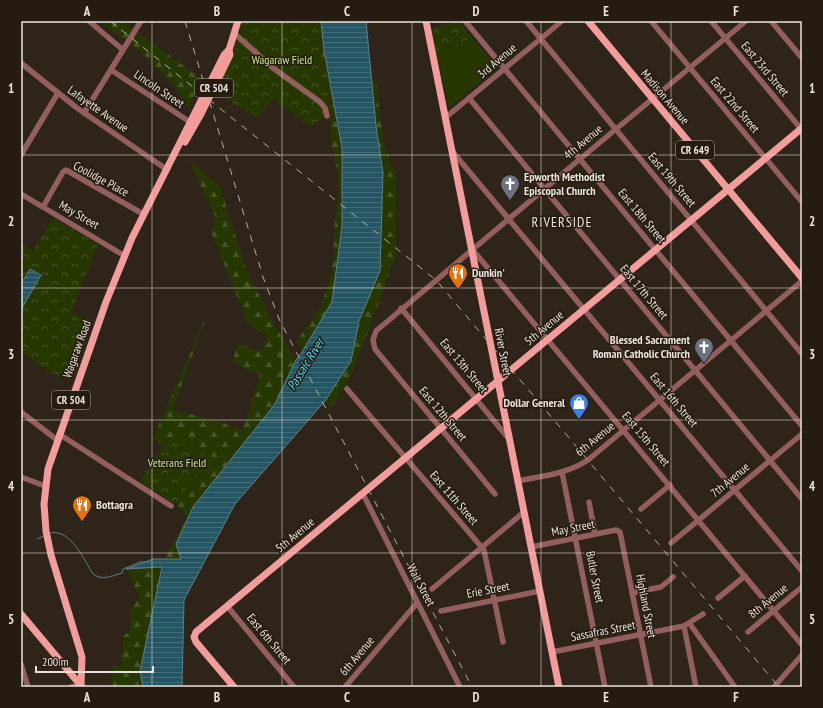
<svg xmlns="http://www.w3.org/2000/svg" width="823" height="708" font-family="'PT Sans Narrow',sans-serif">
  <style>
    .grass { fill: #263702 }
    .forest { fill: url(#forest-firs) }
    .park { fill: url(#park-crowns) }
    .water { fill: url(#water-rules); stroke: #5e7f86 }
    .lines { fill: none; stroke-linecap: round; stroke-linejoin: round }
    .stream { stroke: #5e7f86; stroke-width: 1 }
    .minor { stroke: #935e5e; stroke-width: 5.5 }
    .major { stroke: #f39c9c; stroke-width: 7 }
    .rail { stroke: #b6aea6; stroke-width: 1; stroke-dasharray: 7 7; stroke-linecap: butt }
    .grid { fill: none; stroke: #e9e2db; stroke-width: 1; stroke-opacity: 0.55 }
    .labels { text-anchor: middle; stroke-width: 3; stroke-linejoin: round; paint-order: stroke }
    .shield { fill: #251b11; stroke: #aea69e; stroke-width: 1 }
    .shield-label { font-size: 11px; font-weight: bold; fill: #e9e2db }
    .park-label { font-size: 12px; fill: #c1e78b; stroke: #251b11 }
    .street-label { font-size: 12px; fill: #e9e2db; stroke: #251b11 }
    .poi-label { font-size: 12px; font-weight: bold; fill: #e9e2db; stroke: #251b11; text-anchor: start }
    .water-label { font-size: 13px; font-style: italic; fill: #4edafa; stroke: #251b11 }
    .quarter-label { font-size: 14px; letter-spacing: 1px; fill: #e9e2db; stroke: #251b11 }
    .neatline { fill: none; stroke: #e9e2db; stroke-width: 1.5 }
    .grid-label { font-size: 13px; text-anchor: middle; font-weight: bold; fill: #e9e2db }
  </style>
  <defs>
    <pattern id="forest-firs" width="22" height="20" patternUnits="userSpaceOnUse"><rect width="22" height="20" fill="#263702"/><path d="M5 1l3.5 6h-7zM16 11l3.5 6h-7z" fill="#465426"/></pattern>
    <pattern id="park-crowns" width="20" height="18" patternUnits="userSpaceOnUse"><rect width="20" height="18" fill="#263702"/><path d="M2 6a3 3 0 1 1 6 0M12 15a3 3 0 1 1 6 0" fill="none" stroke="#465426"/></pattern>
    <pattern id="water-rules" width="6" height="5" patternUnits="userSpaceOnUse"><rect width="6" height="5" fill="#235562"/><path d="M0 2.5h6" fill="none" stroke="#436d78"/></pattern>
  </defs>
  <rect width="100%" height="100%" fill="#2f241a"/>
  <path class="grass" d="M472 38 497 68 449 108 436 51Z"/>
  <g class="forest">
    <path d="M99 21H122L202 79 188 108 174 85 138 49Z"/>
    <path d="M317 21H321L324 50 341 145 342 226 332 302 302 352 296 342 320 308 332 272 335 219 339 198 338 173 331 144 330 112Z"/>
    <path d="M371 80H376L384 145 396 176V254L370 327 346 386 330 410 325 401 351 361 359 321 380 271 376 126Z"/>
    <path d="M189 160 220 187 247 271 270 317 296 360 275 404 193 507 182 559 164 560 187 517 176 504 207 457 176 435 163 446 153 438 208 312 173 409 243 429 260 374 232 363 238 343 261 352 268 337 248 323 211 232 216 218Z"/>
    <path d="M162 567 140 671 143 687H111L113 666 121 667 124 635 130 632V610L140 597 126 569Z"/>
  </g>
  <g class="park">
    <path d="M242 21H317L330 112 311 127 274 99 257 118 216 92C227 68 237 47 242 21Z"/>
    <path d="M459 21 472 38 436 51 433 28Z"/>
    <path d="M53 218 98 244 71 313 93 321 72 381 50 373 21 351V243L33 250Z"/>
    <path d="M176 435 207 457 176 504 140 481 163 446Z"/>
  </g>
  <g class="water">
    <path d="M321 21H366L376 126 383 173 380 271 359 321 351 361 325 401 235 504 184 600 182 687H143L140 671 162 567 126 569 153 559H181L176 544 193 507 275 404 296 360 302 352 332 302 342 226V148L324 50Z"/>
    <path d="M30 269 41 275 22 308 21 284Z"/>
  </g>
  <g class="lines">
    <g class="stream">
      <path d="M51 533C70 528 85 561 93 574 103 581 111 576 122 573L123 569 140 562H145"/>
      <path d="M37 539 44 536"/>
    </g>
    <g class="minor">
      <path d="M89 21 123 50"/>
      <path d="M465 21 802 426"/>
      <path d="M526 21 802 354"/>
      <path d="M651 21 802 202"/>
      <path d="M711 21 802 130"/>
      <path d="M771 21 802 58"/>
      <path d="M235 34 273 68 320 102 325 108 327 116"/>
      <path d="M21 63 77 108 166 169"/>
      <path d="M111 70 193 124"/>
      <path d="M469 98 802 499"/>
      <path d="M84 113 141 21"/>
      <path d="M445 118 562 21"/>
      <path d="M452 151 802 571"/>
      <path d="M21 155 58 93"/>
      <path d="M21 194 125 256"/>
      <path d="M43 207 63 172 66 170 143 214"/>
      <path d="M472 249 802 645"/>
      <path d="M401 308 509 439"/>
      <path d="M347 389 484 550 503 642"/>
      <path d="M21 412 57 440"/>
      <path d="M59 434 171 506"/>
      <path d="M562 472 605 687"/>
      <path d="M21 477 45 486"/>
      <path d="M518 481C542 476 567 474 588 460L802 281"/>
      <path d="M361 494 365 498 460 687"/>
      <path d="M495 494 375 349 373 340 376 331 580 159 746 21"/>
      <path d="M589 502 595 534"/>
      <path d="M641 509 670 485"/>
      <path d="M671 543 802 434"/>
      <path d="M531 547 616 530 620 532 651 687"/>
      <path d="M432 589 524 512"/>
      <path d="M632 593 661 587 673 577"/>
      <path d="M718 598 745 576"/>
      <path d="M227 606 294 687"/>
      <path d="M441 611 540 591"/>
      <path d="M690 624 735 687"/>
      <path d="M684 626 696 687"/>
      <path d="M748 632 802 587"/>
      <path d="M552 652 684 626 703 614"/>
      <path d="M21 664 28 687"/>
      <path d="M71 687 81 685"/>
      <path d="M345 687 417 603"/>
      <path d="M774 687 802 655"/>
    </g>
    <g class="major">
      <path d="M426 21 559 687"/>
      <path d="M588 21 802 278"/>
      <path d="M185 142 201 114 230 55 229 50"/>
      <path d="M21 614 82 687"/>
      <path d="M81 685 82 657 51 555 46 531 44 504 48 469 106 302 132 238 224 55 229 50 238 21"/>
      <path d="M234 687 196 642 194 637 196 632 802 128"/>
    </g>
    <g class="rail">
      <path d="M110 21 436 280 779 687"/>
      <path d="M185 21 263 277 279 319 472 687"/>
    </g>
  </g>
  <path class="grid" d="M152 21V687M282 21V687M412 21V687M541 21V687M671 21V687M21 155H802M21 288H802M21 420H802M21 553H802"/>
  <defs>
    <symbol id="church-pin" viewBox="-11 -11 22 30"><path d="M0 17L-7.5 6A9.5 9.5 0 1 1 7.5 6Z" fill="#6b7280" stroke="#251b11"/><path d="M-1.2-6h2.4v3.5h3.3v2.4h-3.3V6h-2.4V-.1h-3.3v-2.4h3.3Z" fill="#fff"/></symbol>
    <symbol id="restaurant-pin" viewBox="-11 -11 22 30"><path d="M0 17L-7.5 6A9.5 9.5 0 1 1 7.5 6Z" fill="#e8710a" stroke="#251b11"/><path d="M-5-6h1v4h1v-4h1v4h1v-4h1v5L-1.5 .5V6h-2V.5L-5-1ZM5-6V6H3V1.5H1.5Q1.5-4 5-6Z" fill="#fff"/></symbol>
    <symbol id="shop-pin" viewBox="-11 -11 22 30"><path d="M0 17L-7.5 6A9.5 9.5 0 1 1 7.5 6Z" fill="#3f7fe0" stroke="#251b11"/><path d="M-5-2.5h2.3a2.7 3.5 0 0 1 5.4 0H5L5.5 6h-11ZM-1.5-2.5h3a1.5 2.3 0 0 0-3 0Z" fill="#fff"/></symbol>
  </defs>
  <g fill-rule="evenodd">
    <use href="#church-pin" x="499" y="173" width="22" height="30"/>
    <use href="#restaurant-pin" x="447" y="262" width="22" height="30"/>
    <use href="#church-pin" x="693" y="336" width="22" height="30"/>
    <use href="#shop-pin" x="568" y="392" width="22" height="30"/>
    <use href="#restaurant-pin" x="71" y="494" width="22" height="30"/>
  </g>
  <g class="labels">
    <g class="shield">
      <rect x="195" y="79" width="38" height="18" rx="3"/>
      <rect x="676" y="141" width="38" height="18" rx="3"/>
      <rect x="52" y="391" width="38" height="18" rx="3"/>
    </g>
    <g class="shield-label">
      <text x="214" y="92">CR 504</text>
      <text x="695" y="154">CR 649</text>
      <text x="71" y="404">CR 504</text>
    </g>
    <g class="park-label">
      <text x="282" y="64">Wagaraw Field</text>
      <text x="177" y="467">Veterans Field</text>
    </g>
    <g class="street-label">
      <text transform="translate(497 61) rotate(-40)" y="4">3rd Avenue</text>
      <text transform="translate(765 69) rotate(50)" y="4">East 23rd Street</text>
      <text transform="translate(159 89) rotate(34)" y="4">Lincoln Street</text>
      <text transform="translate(665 97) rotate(50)" y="4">Madison Avenue</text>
      <text transform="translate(735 105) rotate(50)" y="4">East 22nd Street</text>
      <text transform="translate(98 109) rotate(35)" y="4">Lafayette Avenue</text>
      <text transform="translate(583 142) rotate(-40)" y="4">4th Avenue</text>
      <text transform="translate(101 179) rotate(28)" y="4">Coolidge Place</text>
      <text transform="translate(672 180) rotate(50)" y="4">East 19th Street</text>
      <text transform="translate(79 215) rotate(30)" y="4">May Street</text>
      <text transform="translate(642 216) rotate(50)" y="4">East 18th Street</text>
      <text transform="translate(644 292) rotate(50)" y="4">East 17th Street</text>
      <text transform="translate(544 328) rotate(-40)" y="4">5th Avenue</text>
      <text transform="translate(77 349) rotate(-70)" y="4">Wagaraw Road</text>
      <text transform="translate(503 352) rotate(79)" y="4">River Street</text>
      <text transform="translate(464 366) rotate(50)" y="4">East 13th Street</text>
      <text transform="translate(674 400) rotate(50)" y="4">East 16th Street</text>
      <text transform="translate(443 414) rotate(50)" y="4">East 12th Street</text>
      <text transform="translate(595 439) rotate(-39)" y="4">6th Avenue</text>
      <text transform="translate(646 439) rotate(50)" y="4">East 15th Street</text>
      <text transform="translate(730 480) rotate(-40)" y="4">7th Avenue</text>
      <text transform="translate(454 498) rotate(49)" y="4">East 11th Street</text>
      <text transform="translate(573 528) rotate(-11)" y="4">May Street</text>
      <text transform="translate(295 535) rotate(-40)" y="4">5th Avenue</text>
      <text transform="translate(595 577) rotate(79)" y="4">Butler Street</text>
      <text transform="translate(421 585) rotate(62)" y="4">Wait Street</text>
      <text transform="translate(488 590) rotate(-11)" y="4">Erie Street</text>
      <text transform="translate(768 601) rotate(-39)" y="4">8th Avenue</text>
      <text transform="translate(646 606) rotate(79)" y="4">Highland Street</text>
      <text transform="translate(603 631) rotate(-11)" y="4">Sassafras Street</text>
      <text transform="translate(269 639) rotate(50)" y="4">East 6th Street</text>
      <text transform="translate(357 656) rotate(-50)" y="4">6th Avenue</text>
    </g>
    <g class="poi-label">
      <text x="524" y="181">Epworth Methodist<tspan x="524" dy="14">Episcopal Church</tspan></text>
      <text x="472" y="277">Dunkin'</text>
      <text x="690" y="344" text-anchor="end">Blessed Sacrament<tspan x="690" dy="14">Roman Catholic Church</tspan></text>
      <text x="565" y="407" text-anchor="end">Dollar General</text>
      <text x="96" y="509">Bottagra</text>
    </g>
    <g class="water-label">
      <text transform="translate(305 364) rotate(-58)" y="5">Passaic River</text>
    </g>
    <g class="quarter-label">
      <text x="562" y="227">RIVERSIDE</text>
    </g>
  </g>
  <rect width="823" height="708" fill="none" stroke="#251b11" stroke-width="44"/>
  <path d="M36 666v6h117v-6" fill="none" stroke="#e9e2db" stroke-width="2"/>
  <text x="42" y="666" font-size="12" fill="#e9e2db" stroke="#251b11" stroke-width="3" paint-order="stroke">200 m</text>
  <rect x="22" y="22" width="779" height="664" class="neatline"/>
  <g class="grid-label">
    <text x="87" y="16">A</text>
    <text x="217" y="16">B</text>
    <text x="347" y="16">C</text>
    <text x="476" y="16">D</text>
    <text x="606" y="16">E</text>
    <text x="736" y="16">F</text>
    <text x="11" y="93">1</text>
    <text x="812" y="93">1</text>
    <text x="11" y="226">2</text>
    <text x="812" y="226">2</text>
    <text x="11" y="359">3</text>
    <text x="812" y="359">3</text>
    <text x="11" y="491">4</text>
    <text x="812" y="491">4</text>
    <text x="11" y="624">5</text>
    <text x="812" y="624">5</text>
    <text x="87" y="702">A</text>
    <text x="217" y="702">B</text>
    <text x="347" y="702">C</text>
    <text x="476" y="702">D</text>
    <text x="606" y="702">E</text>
    <text x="736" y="702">F</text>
  </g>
</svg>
